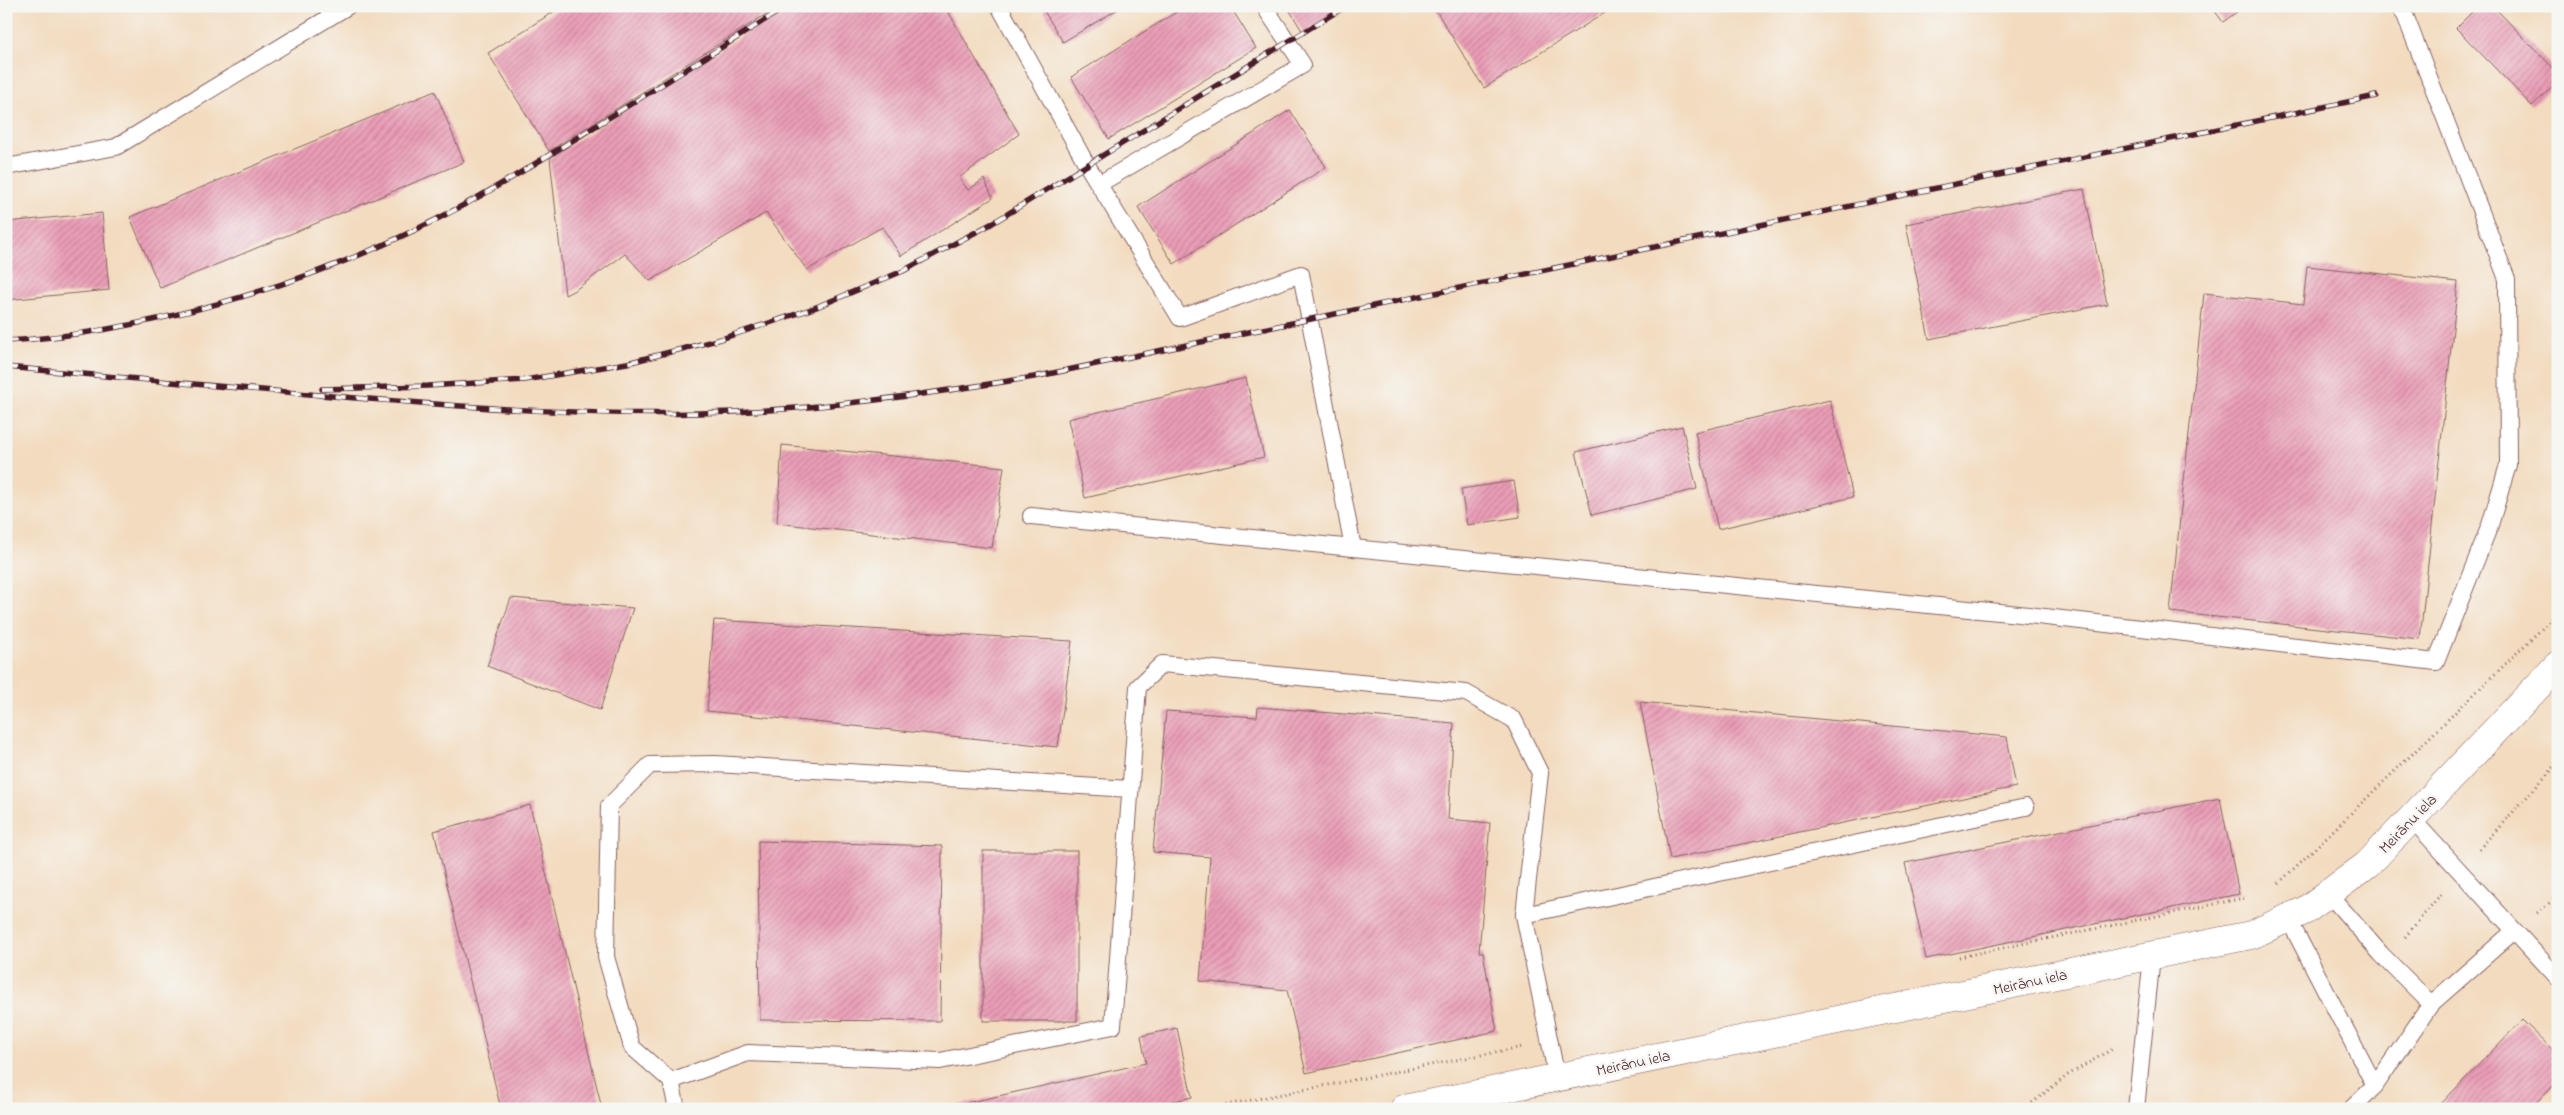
<svg xmlns="http://www.w3.org/2000/svg" width="2564" height="1115" font-family="'Indie Flower',sans-serif">
  <style>
    .building { fill: url(#building-hatch) }
    .lines { fill: none; stroke-linecap: round; stroke-linejoin: round }
    .service-casing { stroke: #85615f; stroke-width: 18 }
    .minor-casing { stroke: #85615f; stroke-width: 29 }
    .path { stroke: #85615f; stroke-width: 3; stroke-dasharray: 1 4; stroke-linecap: butt }
    .service { stroke: #fff; stroke-width: 16 }
    .minor { stroke: #fff; stroke-width: 28 }
    .rail-casing { stroke: #4a1f2b; stroke-width: 5.5 }
    .rail { stroke: #f6f6f2; stroke-width: 4; stroke-dasharray: 11; stroke-linecap: butt }
    .labels { text-anchor: middle; stroke-width: 5; stroke-linejoin: round; paint-order: stroke }
    .street-label { font-size: 16px; fill: #4a1f2b; stroke: #f6f6f2 }
  </style>
  <defs>
    <pattern id="building-hatch" width="6" height="6" patternUnits="userSpaceOnUse" patternTransform="scale(1.25)"><rect width="6" height="6" fill="#eb9eb7"/><path d="M-1 1l2-2M0 6l6-6M5 7l2-2" fill="none" stroke="#c08095"/></pattern>
  </defs>
  <rect width="100%" height="100%" fill="#f6f6f2"/>
  <filter id="ink" filterUnits="userSpaceOnUse"><feTurbulence type="fractalNoise" baseFrequency=".02" numOctaves="2"/><feDisplacementMap in="SourceGraphic" scale="10" xChannelSelector="R" yChannelSelector="G"/><feConvolveMatrix kernelMatrix="1 2 1 2 8 2 1 2 1" color-interpolation-filters="sRGB"/></filter>
  <filter id="wash" filterUnits="userSpaceOnUse"><feTurbulence type="fractalNoise" baseFrequency=".0096" numOctaves="4" result="noise"/><feDisplacementMap in="SourceGraphic" scale="20" xChannelSelector="R" yChannelSelector="G"/><feGaussianBlur stdDeviation="1.12" result="paint"/><feColorMatrix in="noise" values="0 0 0 0 0 0 0 0 0 0 0 0 0 0 0 0 0 1.4 0 .05"/><feComposite in="paint" operator="in"/></filter>
  <g filter="url(#wash)">
    <rect width="100%" height="100%" fill="#f3dbbf"/>
    <g id="blocks">
      <g class="building">
        <path d="M563 6H779L549 151 488 53Z"/>
        <path d="M789 6H945L1019 134 959 178 968 190 984 179 993 198 901 256 882 227 807 270 766 213 650 281 625 254 575 290 565 295 550 158Z"/>
        <path d="M1041 6H1123L1063 42Z"/>
        <path d="M1186 6H1230L1256 48 1109 139 1071 77Z"/>
        <path d="M1287 6H1349L1304 34Z"/>
        <path d="M1433 6H1616L1484 88Z"/>
        <path d="M2211 6H2245L2223 22Z"/>
        <path d="M2478 6H2493L2558 73V82L2532 106 2456 28Z"/>
        <path d="M435 91 464 162 160 288 130 217Z"/>
        <path d="M1290 110 1326 167 1174 264 1138 207Z"/>
        <path d="M2084 189 2107 304 1929 339 1906 224Z"/>
        <path d="M102 213 109 290 6 300V222Z"/>
        <path d="M2307 266 2458 282 2420 639 2170 612 2204 293 2303 304Z"/>
        <path d="M1246 378 1264 457 1085 498 1068 419Z"/>
        <path d="M1830 400 1853 497 1718 529 1695 432Z"/>
        <path d="M1682 426 1697 489 1592 515 1576 452Z"/>
        <path d="M782 445 1004 467 992 548 777 523Z"/>
        <path d="M1514 481 1520 517 1467 525 1461 489Z"/>
        <path d="M511 598 633 608 600 710 487 666Z"/>
        <path d="M714 620 1072 641 1058 747 707 711Z"/>
        <path d="M1640 702 2007 737 2016 787 1670 859Z"/>
        <path d="M1258 707 1454 723 1448 819 1490 823 1479 952H1483L1497 1031 1306 1073 1287 990 1200 981 1210 857 1153 852 1166 711 1257 717Z"/>
        <path d="M2220 798 2239 894 1926 959 1905 863Z"/>
        <path d="M530 805 602 1109H501L434 831Z"/>
        <path d="M758 841 942 846 940 1021 760 1020Z"/>
        <rect x="983" y="851" width="94" height="170"/>
        <path d="M2522 1020 2558 1055V1081L2531 1109H2436Z"/>
        <path d="M1177 1028 1192 1097 1139 1109H940L1146 1063 1141 1036Z"/>
      </g>
    </g>
  </g>
  <g filter="url(#ink)">
    <use href="#blocks" fill-opacity="0" stroke="#85615f" stroke-width="1"/>
    <g class="lines">
      <defs>
        <g id="service">
          <path d="M999 6 1087 165 1180 318 1301 274 1353 548"/>
          <path d="M6 167 116 147 348 6"/>
          <path d="M1099 184 1303 65 1264 6"/>
          <path d="M1031 516 2019 614 2436 662 2490 525 2508 465 2507 279 2405 15 2398 6"/>
          <path d="M1130 789 715 764 650 765 609 806 606 957 632 1047 671 1081 748 1053 940 1061 1113 1026 1138 687 1162 664 1466 693 1514 720 1540 773 1524 915 1557 1078"/>
          <path d="M2411 818 2558 978"/>
          <path d="M2328 893 2381 954 2431 1004"/>
          <path d="M1524 915 2026 807"/>
          <path d="M2288 918 2375 1086 2351 1109"/>
          <path d="M671 1081 677 1109"/>
          <path d="M2375 1086 2431 1004 2514 931"/>
          <path d="M2136 1109 2152 956"/>
        </g>
        <path id="minor" d="M1404 1109 2251 935 2306 910 2367 865 2558 665"/>
      </defs>
      <use href="#service" class="service-casing"/>
      <use href="#minor" class="minor-casing"/>
      <g class="path">
        <path d="M2479 849 2558 763"/>
        <path d="M2279 883 2558 613"/>
        <path d="M2537 913 2558 896"/>
        <path d="M2405 937 2441 894"/>
        <path d="M1959 957 2244 898"/>
        <path d="M1206 1109 1522 1047"/>
        <path d="M2024 1109 2068 1075 2114 1048"/>
      </g>
      <use href="#service" class="service"/>
      <use href="#minor" class="minor"/>
      <defs>
        <g id="rail">
          <path d="M6 341C137 334 299 287 417 229 480 199 538 162 597 125 660 86 724 46 787 6"/>
          <path d="M6 367C115 377 223 387 332 396 454 406 576 416 699 413 812 411 922 395 1034 377L2376 96"/>
          <path d="M322 389 428 386 525 380 627 363 721 339 814 308 903 271 991 224 1346 6"/>
        </g>
      </defs>
      <use href="#rail" class="rail-casing"/>
      <use href="#rail" class="rail"/>
    </g>
  </g>
  <g class="labels">
    <g class="street-label">
      <text transform="translate(2407 823) rotate(-46)" y="6">Meirānu iela</text>
      <text transform="translate(2030 981) rotate(-12)" y="6">Meirānu iela</text>
      <text transform="translate(1633 1062) rotate(-12)" y="6">Meirānu iela</text>
    </g>
  </g>
  <rect width="2564" height="1115" fill="none" stroke="#f6f6f2" stroke-width="25"/>
</svg>
